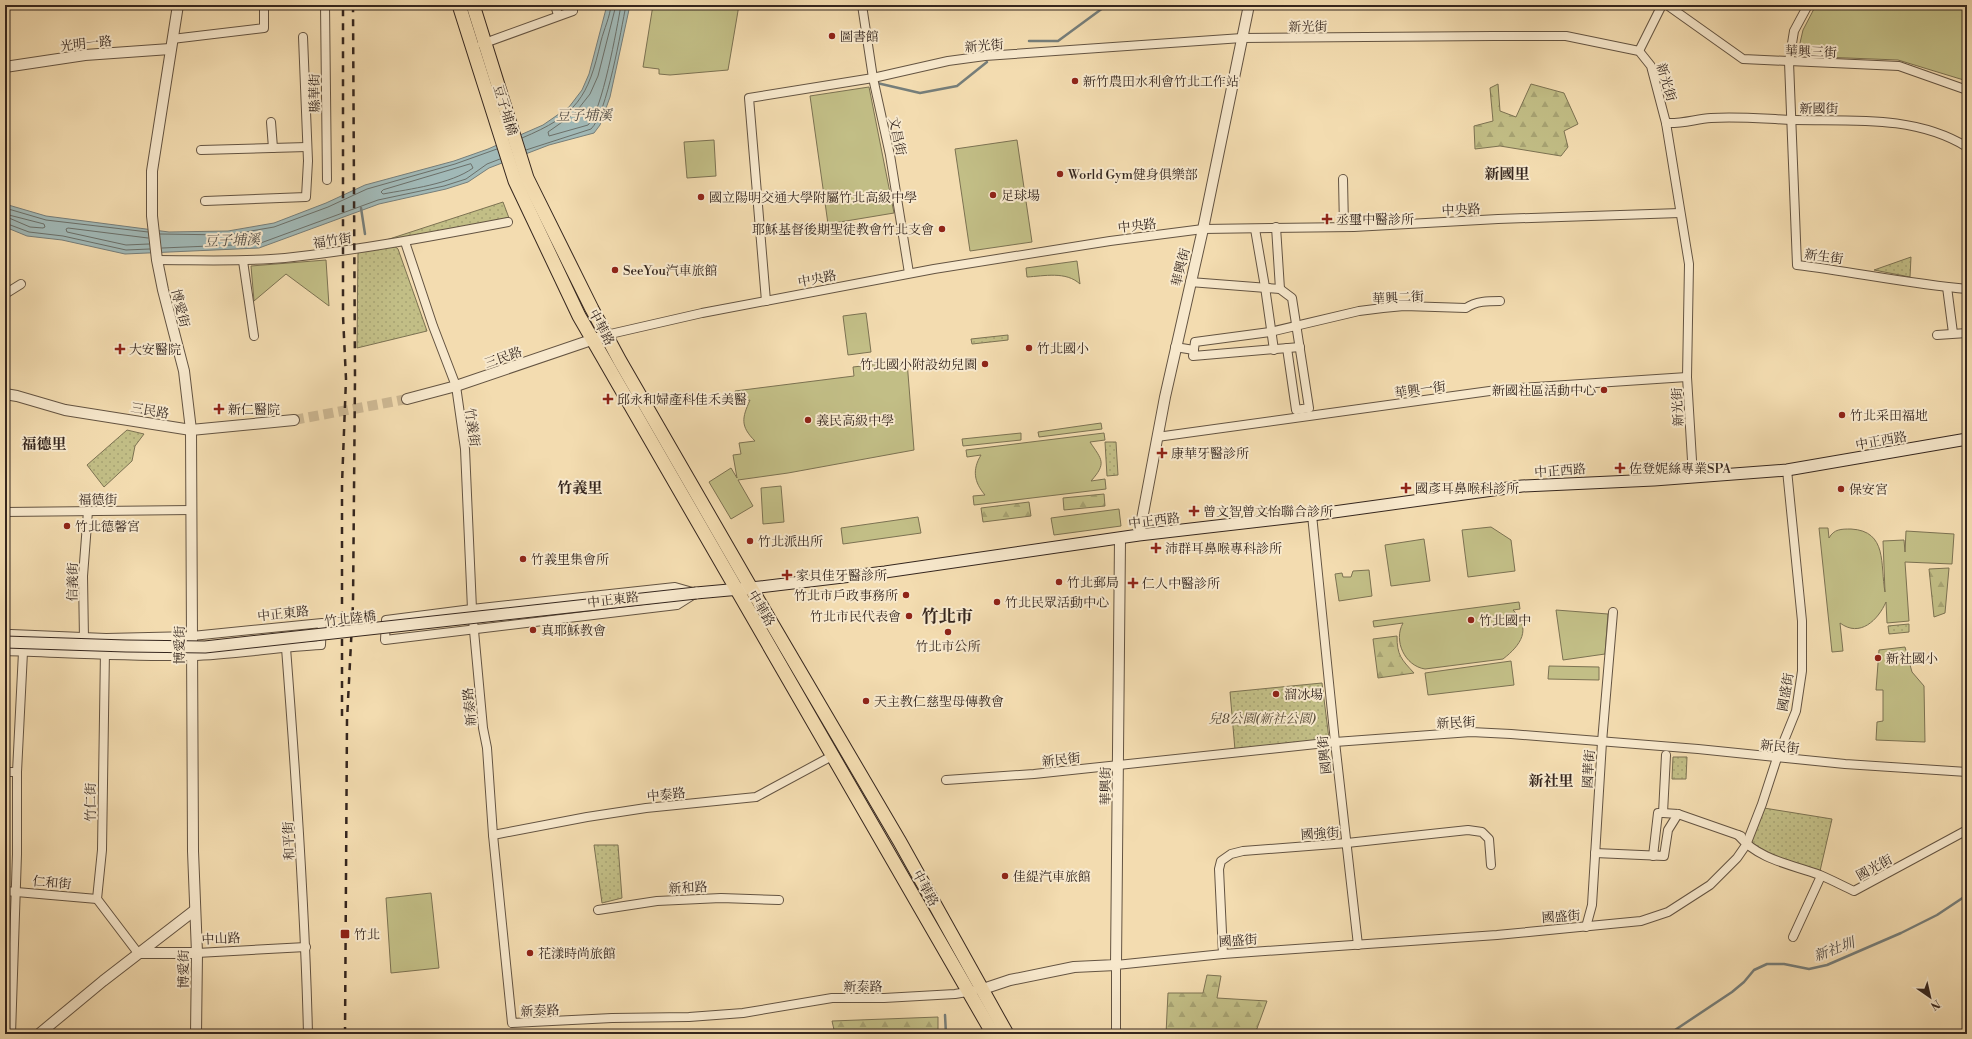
<svg xmlns="http://www.w3.org/2000/svg" width="1972" height="1039" font-family="'Libre Bodoni','Noto Serif TC',serif">
  <style>
    .grass { fill: #c2be86; stroke: #7c7252 }
    .forest { fill: url(#forest-firs); stroke: #7c7252 }
    .park { fill: url(#park-dots); stroke: #7c7252 }
    .water { fill: #a1b9b7; stroke: #767e7a }
    .lines { fill: none; stroke-linecap: round; stroke-linejoin: round }
    .shore { stroke: #6b706a; stroke-width: 1 }
    .stream { stroke: #767e7a; stroke-width: 2.5 }
    .tertiary-tunnel { stroke: #cdb893; stroke-width: 10; stroke-dasharray: 10 5; stroke-linecap: butt }
    .minor-casing { stroke: #645442; stroke-width: 10 }
    .tertiary-casing { stroke: #645442; stroke-width: 12 }
    .secondary-casing { stroke: #35261e; stroke-width: 13 }
    .primary-casing { stroke: #35261e; stroke-width: 15 }
    .minor { stroke: #f7e8cc; stroke-width: 8 }
    .tertiary { stroke: #f7e8cc; stroke-width: 10 }
    .secondary { stroke: #f7e8cc; stroke-width: 11 }
    .primary { stroke: #f3dcb0; stroke-width: 13 }
    .rail { stroke: #35261e; stroke-width: 2.5; stroke-dasharray: 7 7; stroke-linecap: butt }
    .secondary-bridge-casing { stroke: #35261e; stroke-width: 13; stroke-linecap: butt }
    .secondary-bridge { stroke: #f7e8cc; stroke-width: 11 }
    .poi-dot { fill: #8f2418; stroke: #f7e8cc; stroke-width: 1.5 }
    .labels { text-anchor: middle; stroke-width: 4; stroke-linejoin: round; paint-order: stroke }
    .street-label { font-size: 13px; fill: #35261e; stroke: #f7e8cc }
    .poi-label { font-size: 13px; fill: #35261e; stroke: #f7e8cc; text-anchor: start }
    .park-label { font-size: 13px; font-style: italic; fill: #584c38; stroke: #f7e8cc }
    .water-label { font-size: 14px; font-style: italic; fill: #504b44; stroke: #f7e8cc }
    .quarter-label { font-size: 15px; font-weight: bold; fill: #35261e; stroke: #f7e8cc }
    .district-label { font-size: 17px; font-weight: bold; fill: #35261e; stroke: #f7e8cc }
  </style>
  <defs>
    <pattern id="forest-firs" width="22" height="20" patternUnits="userSpaceOnUse"><rect width="22" height="20" fill="#c2be86"/><path d="M5 1l3.5 6h-7zM16 11l3.5 6h-7z" fill="#a7a373"/></pattern>
    <pattern id="park-dots" width="8" height="8" patternUnits="userSpaceOnUse"><rect width="8" height="8" fill="#c2be86"/><path d="M2 2h.1M6 6h.1" fill="none" stroke="#a7a373" stroke-width="1.8" stroke-linecap="round"/></pattern>
  </defs>
  <rect width="100%" height="100%" fill="#f3dcb0"/>
  <filter id="stains"><feTurbulence type="fractalNoise" baseFrequency=".005" numOctaves="4"/><feColorMatrix values="0 0 0 0 .2 0 0 0 0 .09 0 0 0 0 .02 0 0 0 .5 -.17"/></filter>
  <radialGradient id="worn" r=".72"><stop offset=".6" stop-color="#630" stop-opacity="0"/><stop offset="1" stop-color="#630" stop-opacity=".3"/></radialGradient>
  <g class="grass">
    <path d="M653 5H739L728 70 670 75 659 74V69L643 67Z"/>
    <path d="M1816 5H1967V81L1898 60 1797 56 1803 30Z"/>
    <path d="M869 87 894 213 828 224 810 96Z"/>
    <path d="M714 140 716 176 687 178 684 142Z"/>
    <path d="M1017 140 1032 242 970 251 955 149Z"/>
    <path d="M326 260 329 306 286 274 254 301 251 266Z"/>
    <path d="M1077 261 1080 284C1066 271 1044 276 1027 277L1026 268Z"/>
    <path d="M866 313 871 352 848 355 843 316Z"/>
    <path d="M907 361 914 450 788 473 738 480 753 506 731 519 709 482 731 468 737 478 733 455 741 454 739 443 755 441C740 426 742 418 750 400L736 402 735 391 854 376 853 367Z"/>
    <path d="M1101 423 1102 429 1039 437 1038 432Z"/>
    <path d="M1021 433V440L963 446 962 439Z"/>
    <path d="M1104 433 1105 440 1090 442C1102 460 1107 463 1091 481L1105 479 1106 489 974 505 973 496 985 495C974 482 972 470 981 455L967 457 966 450Z"/>
    <path d="M781 486 784 522 763 524 761 488Z"/>
    <path d="M1119 509 1121 526 1054 535 1051 518Z"/>
    <path d="M918 517 921 533 843 544 841 528Z"/>
    <path d="M1491 527 1511 540 1515 571 1468 577 1462 530Z"/>
    <path d="M1819 528H1828L1829 538C1834 529 1841 529 1851 529 1888 531 1880 565 1885 592L1883 541 1904 540 1905 552 1906 531 1954 534 1952 564 1905 562 1909 621 1887 623 1886 602C1878 620 1860 638 1840 623L1843 651 1832 652Z"/>
    <path d="M1424 539 1430 581 1391 586 1385 545Z"/>
    <path d="M1369 570 1372 596 1339 601 1335 574 1342 573 1343 577H1351L1353 571Z"/>
    <path d="M1519 602 1520 609 1513 610C1532 629 1521 645 1503 659L1425 669C1405 666 1393 641 1403 623L1374 627 1373 621Z"/>
    <path d="M1556 610 1608 614 1605 654 1563 660Z"/>
    <path d="M1905 647 1912 672 1924 686 1925 742 1876 740 1877 722 1883 721V690H1876L1879 650Z"/>
    <path d="M1511 661 1514 685 1428 695 1425 673Z"/>
    <path d="M1549 666 1599 667V680L1548 679Z"/>
    <path d="M431 893 439 968 391 973 386 898Z"/>
  </g>
  <g class="forest">
    <path d="M1498 84 1500 111 1516 117 1531 84 1564 93 1578 124 1564 131 1568 147 1561 156 1500 146 1475 149 1474 126 1493 121 1490 88Z"/>
    <path d="M1104 494 1105 506 1064 510 1063 498Z"/>
    <path d="M1029 502 1031 516 983 522 981 508Z"/>
    <path d="M1949 568 1945 613 1934 617 1929 569Z"/>
    <path d="M1397 636C1397 655 1401 659 1414 673L1378 678 1373 639Z"/>
    <path d="M1207 975 1221 976 1217 998 1267 1001 1255 1034H1166L1168 993H1203Z"/>
    <path d="M938 1017V1034H835L832 1021Z"/>
  </g>
  <g class="park">
    <path d="M503 202 509 218 377 243Z"/>
    <path d="M393 245 398 249 427 331 357 348 358 252Z"/>
    <path d="M1911 257 1910 277 1874 270Z"/>
    <path d="M1008 335V340L972 344 971 339Z"/>
    <path d="M127 430 144 434 135 446 132 461 104 487 87 465Z"/>
    <path d="M1105 442H1116L1118 475 1107 476Z"/>
    <path d="M1909 624V632L1889 634 1888 626Z"/>
    <path d="M1322 683 1329 739 1235 750 1230 692Z"/>
    <path d="M1673 757H1687L1686 779H1672Z"/>
    <path d="M1764 808 1832 819 1820 871 1774 856 1750 842Z"/>
    <path d="M594 845H618L622 898 602 903Z"/>
  </g>
  <path class="water" d="M607 5H630L610 97 600 125 594 133 549 145 489 168 468 182 446 189 379 204 259 248 125 254 62 240 27 236 5 227V204L46 216 169 232 228 231 274 223 326 203 365 185 454 161 488 149 543 125 569 107 582 90 589 74Z"/>
  <g class="lines">
    <g class="shore">
      <path d="M616 5 598 76 590 94 575 113 548 132 549 136 588 125C602 112 617 28 621 5"/>
      <path d="M522 138C577 115 588 98 601 41 604 29 610 17 611 5"/>
      <path d="M526 150 591 129C607 114 621 30 626 5"/>
      <path d="M471 164 473 168C451 184 410 189 383 194L381 192 383 190Z"/>
      <path d="M5 208 46 220 148 232"/>
      <path d="M5 214 44 224 45 227 43 228 30 227 9 218H5"/>
      <path d="M5 223 29 232 63 236 126 250 150 249"/>
      <path d="M160 234 228 235 274 227 328 207 367 189 455 164 497 149"/>
      <path d="M148 238 68 228 66 229 67 232 126 245 149 244"/>
      <path d="M162 248 258 244 378 200 444 186 466 179 487 164 500 159"/>
    </g>
    <g class="stream">
      <path d="M1029 41H1058L1107 5"/>
      <path d="M877 83 920 93 957 86 987 62"/>
      <path d="M361 208 365 234"/>
      <path d="M5 523 8 520"/>
      <path d="M945 1015 946 1034"/>
      <path d="M1669 1034 1732 992 1744 982 1754 970 1767 964H1784L1809 969 1827 965 1901 933 1937 915 1967 895"/>
    </g>
    <path class="tertiary-tunnel" d="M294 420 407 399"/>
    <defs>
      <g id="minor">
        <path d="M325 5 327 180"/>
        <path d="M555 5 558 15"/>
        <path d="M862 5 873 78 890 155 909 273"/>
        <path d="M1667 5 1743 59 1899 66 1967 90"/>
        <path d="M1808 5 1794 31 1789 62 1797 265C1854 272 1910 284 1967 289"/>
        <path d="M172 39 264 28V5"/>
        <path d="M482 44 573 11"/>
        <path d="M1639 51 1662 5"/>
        <path d="M271 122 273 148"/>
        <path d="M1666 123C1682 124 1696 119 1711 118 1738 116 1766 119 1793 120 1852 121 1915 115 1967 147"/>
        <path d="M201 150 307 147"/>
        <path d="M1343 179 1344 227"/>
        <path d="M205 201 306 197 308 161 303 37"/>
        <path d="M1276 227 1280 289"/>
        <path d="M1255 229 1265 287 1274 350"/>
        <path d="M405 242 433 326 456 386 465 449 472 609 483 728 487 748 493 835 512 1023 612 1018 689 1017 743 1013 832 998H884L955 994 973 991"/>
        <path d="M157 260C200 260 243 262 285 258 360 250 434 236 508 222"/>
        <path d="M243 261 254 336"/>
        <path d="M1190 282 1280 289 1292 298 1309 408 1296 410 1287 348"/>
        <path d="M1947 287 1953 333"/>
        <path d="M5 294 21 284"/>
        <path d="M766 301 749 98 873 78 948 61 985 56 1242 38 1493 36H1566L1639 51 1651 66 1666 123 1689 264 1687 377 1693 477"/>
        <path d="M606 335 702 313 934 269 1110 241 1203 229 1354 227 1498 219 1680 213"/>
        <path d="M1937 335 1967 333"/>
        <path d="M1175 347 1194 350"/>
        <path d="M1300 347 1193 356 1195 342 1270 332 1359 311 1383 308 1404 306 1466 308C1476 301 1488 301 1500 301"/>
        <path d="M1157 437 1504 389 1687 377"/>
        <path d="M5 512 192 510"/>
        <path d="M1312 515 1335 742 1358 945"/>
        <path d="M675 587 696 593 677 605 385 640 386 620 472 609Z"/>
        <path d="M5 636 11 634 106 638 192 636 322 623 321 645C278 647 234 655 191 656 129 657 67 653 5 651"/>
        <path d="M84 640 83 576 88 511"/>
        <path d="M286 648C296 777 305 905 308 1034"/>
        <path d="M105 650 102 850 97 899 138 953"/>
        <path d="M5 772H17"/>
        <path d="M946 780 1034 774 1335 742 1471 732 1511 734 1698 749 1845 764 1967 772"/>
        <path d="M1663 813 1678 814 1741 836"/>
        <path d="M493 835 587 817 646 808 756 797 832 756"/>
        <path d="M1738 835C1759 860 1790 864 1820 875 1832 880 1843 886 1854 891L1967 830"/>
        <path d="M1595 853 1664 856 1668 830 1678 814"/>
        <path d="M1653 856 1658 813H1663L1666 755"/>
        <path d="M5 891 97 899"/>
        <path d="M598 910 657 901 721 898 779 900"/>
        <path d="M1586 927 1592 905 1602 742 1613 612"/>
        <path d="M1793 937 1821 876"/>
        <path d="M197 953 306 947"/>
        <path d="M1223 954 1219 869 1221 861 1231 854 1243 851 1347 843 1468 830 1482 832 1489 839 1491 865"/>
        <path d="M11 1034 17 854V772L23 652"/>
        <path d="M1116 1034V965L1223 954 1497 935 1641 921 1668 912 1710 885 1737 858 1746 845 1762 804 1777 758 1796 711 1802 671V621L1787 470"/>
      </g>
      <g id="tertiary">
        <path d="M178 5 152 171V216L157 260 163 290 184 371 191 430 193 851 197 953 196 1034"/>
        <path d="M5 67 85 55 170 49"/>
        <path d="M5 394 17 396 65 410 191 430 294 420"/>
        <path d="M407 399 456 386 606 335"/>
        <path d="M1139 535 1165 397 1203 229 1249 5"/>
        <path d="M138 953H197"/>
        <path d="M983 989 1010 980 1074 967 1116 965 1120 539"/>
        <path d="M39 1034 103 981 195 910"/>
      </g>
      <path id="secondary" d="M696 593 751 588 885 572 1139 535 1312 515 1522 486 1654 480 1787 470 1967 439"/>
      <g id="primary">
        <path d="M459 5 515 181 579 316 993 1034"/>
        <path d="M473 5 527 178 592 309 620 361 751 588 900 842 1007 1034"/>
      </g>
    </defs>
    <use href="#minor" class="minor-casing"/>
    <use href="#tertiary" class="tertiary-casing"/>
    <use href="#secondary" class="secondary-casing"/>
    <use href="#primary" class="primary-casing"/>
    <use href="#minor" class="minor"/>
    <use href="#tertiary" class="tertiary"/>
    <use href="#secondary" class="secondary"/>
    <use href="#primary" class="primary"/>
    <g class="rail">
      <path d="M342 716V484L346 379 343 316V5"/>
      <path d="M345 1034 347 720 353 604 355 377 353 5"/>
    </g>
    <defs>
      <path id="secondary-bridge" d="M5 642 126 646 205 647 696 593"/>
    </defs>
    <use href="#secondary-bridge" class="secondary-bridge-casing"/>
    <use href="#secondary-bridge" class="secondary-bridge"/>
  </g>
  <g class="poi-dot">
    <circle cx="832" cy="36" r="4"/>
    <circle cx="1075" cy="81" r="4"/>
    <circle cx="1060" cy="174" r="4"/>
    <circle cx="993" cy="195" r="4"/>
    <circle cx="701" cy="197" r="4"/>
    <path d="M1325 213h4v4h4v4h-4v4h-4v-4h-4v-4h4z"/>
    <circle cx="942" cy="229" r="4"/>
    <circle cx="615" cy="270" r="4"/>
    <circle cx="1029" cy="348" r="4"/>
    <path d="M118 343h4v4h4v4h-4v4h-4v-4h-4v-4h4z"/>
    <circle cx="985" cy="364" r="4"/>
    <circle cx="1604" cy="390" r="4"/>
    <path d="M606 393h4v4h4v4h-4v4h-4v-4h-4v-4h4z"/>
    <path d="M217 403h4v4h4v4h-4v4h-4v-4h-4v-4h4z"/>
    <circle cx="1842" cy="415" r="4"/>
    <circle cx="808" cy="420" r="4"/>
    <path d="M1160 447h4v4h4v4h-4v4h-4v-4h-4v-4h4z"/>
    <path d="M1618 462h4v4h4v4h-4v4h-4v-4h-4v-4h4z"/>
    <path d="M1404 482h4v4h4v4h-4v4h-4v-4h-4v-4h4z"/>
    <circle cx="1841" cy="489" r="4"/>
    <path d="M1192 505h4v4h4v4h-4v4h-4v-4h-4v-4h4z"/>
    <circle cx="67" cy="526" r="4"/>
    <circle cx="750" cy="541" r="4"/>
    <path d="M1154 542h4v4h4v4h-4v4h-4v-4h-4v-4h4z"/>
    <circle cx="523" cy="559" r="4"/>
    <path d="M785 569h4v4h4v4h-4v4h-4v-4h-4v-4h4z"/>
    <circle cx="1059" cy="582" r="4"/>
    <path d="M1131 577h4v4h4v4h-4v4h-4v-4h-4v-4h4z"/>
    <circle cx="906" cy="595" r="4"/>
    <circle cx="997" cy="602" r="4"/>
    <circle cx="909" cy="616" r="4"/>
    <circle cx="1471" cy="620" r="4"/>
    <circle cx="533" cy="630" r="4"/>
    <circle cx="948" cy="632" r="4"/>
    <circle cx="1878" cy="658" r="4"/>
    <circle cx="1276" cy="694" r="4"/>
    <circle cx="866" cy="701" r="4"/>
    <circle cx="1005" cy="876" r="4"/>
    <rect x="340" y="929" width="10" height="10" rx="2"/>
    <circle cx="530" cy="953" r="4"/>
  </g>
  <g class="labels">
    <g class="street-label">
      <text transform="translate(1308 26) rotate(-1)" y="5">新光街</text>
      <text transform="translate(86 43) rotate(-6)" y="5">光明一路</text>
      <text transform="translate(984 45) rotate(-5)" y="5">新光街</text>
      <text transform="translate(1811 51) rotate(2)" y="5">華興三街</text>
      <text transform="translate(1667 82) rotate(73)" y="5">新光街</text>
      <text transform="translate(314 93) rotate(-91)" y="5">縣華街</text>
      <text x="1819" y="113">新國街</text>
      <text transform="translate(506 110) rotate(73)" y="5">豆子埔橋</text>
      <text transform="translate(898 136) rotate(78)" y="5">文昌街</text>
      <text transform="translate(1461 209) rotate(-3)" y="5">中央路</text>
      <text transform="translate(1137 225) rotate(-7)" y="5">中央路</text>
      <text transform="translate(332 240) rotate(-8)" y="5">福竹街</text>
      <text transform="translate(1824 256) rotate(8)" y="5">新生街</text>
      <text transform="translate(1180 267) rotate(-76)" y="5">華興街</text>
      <text transform="translate(817 278) rotate(-11)" y="5">中央路</text>
      <text transform="translate(1398 297) rotate(-3)" y="5">華興二街</text>
      <text transform="translate(181 308) rotate(76)" y="5">博愛街</text>
      <text transform="translate(602 327) rotate(62)" y="5">中華路</text>
      <text transform="translate(503 357) rotate(-19)" y="5">三民路</text>
      <text transform="translate(1420 389) rotate(-8)" y="5">華興一街</text>
      <text transform="translate(1677 407) rotate(-93)" y="5">新光街</text>
      <text transform="translate(150 410) rotate(10)" y="5">三民路</text>
      <text transform="translate(473 427) rotate(82)" y="5">竹義街</text>
      <text transform="translate(1881 440) rotate(-10)" y="5">中正西路</text>
      <text transform="translate(1560 470) rotate(-4)" y="5">中正西路</text>
      <text x="98" y="504">福德街</text>
      <text transform="translate(1154 520) rotate(-7)" y="5">中正西路</text>
      <text transform="translate(72 582) rotate(-89)" y="5">信義街</text>
      <text transform="translate(613 599) rotate(-7)" y="5">中正東路</text>
      <text transform="translate(762 608) rotate(59)" y="5">中華路</text>
      <text transform="translate(283 613) rotate(-6)" y="5">中正東路</text>
      <text transform="translate(350 618) rotate(-6)" y="5">竹北陸橋</text>
      <text transform="translate(179 645) rotate(-90)" y="5">博愛街</text>
      <text transform="translate(1785 692) rotate(-80)" y="5">國盛街</text>
      <text transform="translate(469 707) rotate(-96)" y="5">新泰路</text>
      <text transform="translate(1456 722) rotate(-3)" y="5">新民街</text>
      <text transform="translate(1780 746) rotate(6)" y="5">新民街</text>
      <text transform="translate(1324 755) rotate(-96)" y="5">國興街</text>
      <text transform="translate(1061 759) rotate(-6)" y="5">新民街</text>
      <text transform="translate(1588 769) rotate(-86)" y="5">國華街</text>
      <text transform="translate(1105 786) rotate(-90)" y="5">華興街</text>
      <text transform="translate(666 794) rotate(-6)" y="5">中泰路</text>
      <text transform="translate(90 802) rotate(-90)" y="5">竹仁街</text>
      <text transform="translate(1320 833) rotate(-4)" y="5">國強街</text>
      <text transform="translate(288 841) rotate(-92)" y="5">和平街</text>
      <text transform="translate(1874 867) rotate(-29)" y="5">國光街</text>
      <text transform="translate(52 882) rotate(5)" y="5">仁和街</text>
      <text transform="translate(688 887) rotate(-3)" y="5">新和路</text>
      <text transform="translate(926 888) rotate(61)" y="5">中華路</text>
      <text transform="translate(1561 916) rotate(-4)" y="5">國盛街</text>
      <text transform="translate(221 938) rotate(-3)" y="5">中山路</text>
      <text transform="translate(1238 940) rotate(-4)" y="5">國盛街</text>
      <text transform="translate(183 969) rotate(-90)" y="5">博愛街</text>
      <text x="863" y="991">新泰路</text>
      <text transform="translate(540 1010) rotate(-3)" y="5">新泰路</text>
    </g>
    <g class="poi-label">
      <text x="840" y="41">圖書館</text>
      <text x="1083" y="86">新竹農田水利會竹北工作站</text>
      <text x="1068" y="179">World Gym健身俱樂部</text>
      <text x="1001" y="200">足球場</text>
      <text x="709" y="202">國立陽明交通大學附屬竹北高級中學</text>
      <text x="1336" y="224">丞璽中醫診所</text>
      <text x="934" y="234" text-anchor="end">耶穌基督後期聖徒教會竹北支會</text>
      <text x="623" y="275">SeeYou汽車旅館</text>
      <text x="1037" y="353">竹北國小</text>
      <text x="129" y="354">大安醫院</text>
      <text x="977" y="369" text-anchor="end">竹北國小附設幼兒園</text>
      <text x="1596" y="395" text-anchor="end">新國社區活動中心</text>
      <text x="617" y="404">邱永和婦產科佳禾美醫</text>
      <text x="228" y="414">新仁醫院</text>
      <text x="1850" y="420">竹北采田福地</text>
      <text x="816" y="425">義民高級中學</text>
      <text x="1171" y="458">康華牙醫診所</text>
      <text x="1629" y="473">佐登妮絲專業SPA</text>
      <text x="1415" y="493">國彥耳鼻喉科診所</text>
      <text x="1849" y="494">保安宮</text>
      <text x="1203" y="516">曾文智曾文怡聯合診所</text>
      <text x="75" y="531">竹北德馨宮</text>
      <text x="758" y="546">竹北派出所</text>
      <text x="1165" y="553">沛群耳鼻喉專科診所</text>
      <text x="531" y="564">竹義里集會所</text>
      <text x="796" y="580">家貝佳牙醫診所</text>
      <text x="1067" y="587">竹北郵局</text>
      <text x="1142" y="588">仁人中醫診所</text>
      <text x="898" y="600" text-anchor="end">竹北市戶政事務所</text>
      <text x="1005" y="607">竹北民眾活動中心</text>
      <text x="901" y="621" text-anchor="end">竹北市民代表會</text>
      <text x="1479" y="625">竹北國中</text>
      <text x="541" y="635">真耶穌教會</text>
      <text x="948" y="651" text-anchor="middle">竹北市公所</text>
      <text x="1886" y="663">新社國小</text>
      <text x="1284" y="699">溜冰場</text>
      <text x="874" y="706">天主教仁慈聖母傳教會</text>
      <text x="1013" y="881">佳緹汽車旅館</text>
      <text x="354" y="939">竹北</text>
      <text x="538" y="958">花漾時尚旅館</text>
    </g>
    <g class="park-label">
      <text x="1262" y="723">兒8公園(新社公園)</text>
    </g>
    <g class="water-label">
      <text x="584" y="120">豆子埔溪</text>
      <text transform="translate(232 240) rotate(-2)" y="5">豆子埔溪</text>
      <text transform="translate(1834 949) rotate(-20)" y="5">新社圳</text>
    </g>
    <g class="quarter-label">
      <text x="1507" y="179">新國里</text>
      <text x="44" y="449">福德里</text>
      <text x="580" y="493">竹義里</text>
      <text x="1551" y="786">新社里</text>
    </g>
    <g class="district-label">
      <text x="947" y="622">竹北市</text>
    </g>
  </g>
  <rect width="1972" height="1039" fill="none" stroke="#f3dcb0" stroke-width="20"/>
  <rect x="6" y="6" width="1960" height="1027" fill="none" stroke="#35261e" stroke-width="2"/>
  <rect x="10" y="10" width="1952" height="1019" fill="none" stroke="#35261e"/>
  <g transform="translate(1930 997) rotate(146)" stroke="#f7e8cc" stroke-width="3" paint-order="stroke">
  <path d="M0-3L7 15L0 10L-7 15Z" fill="#35261e"/>
  <text y="-6" font-size="11" font-weight="bold" text-anchor="middle" fill="#35261e">N</text>
  </g>
  <rect width="100%" height="100%" filter="url(#stains)"/>
  <rect width="100%" height="100%" fill="url(#worn)"/>
</svg>
